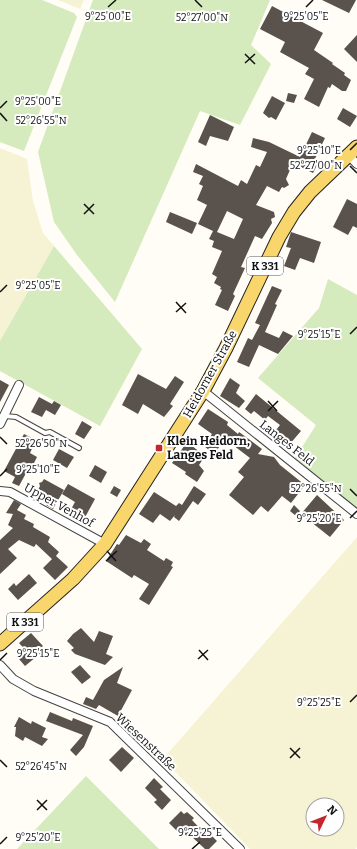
<svg xmlns="http://www.w3.org/2000/svg" width="357" height="849" font-family="Bitter,serif">
  <style>
    .farmland { fill: #f6f3d4; fill-rule: evenodd }
    .green { fill: #d5ebbd }
    .building { fill: #5a524d; fill-rule: evenodd }
    .lines { fill: none; stroke-linecap: round; stroke-linejoin: round }
    .service-casing { stroke: #444; stroke-width: 6 }
    .minor-casing { stroke: #444; stroke-width: 10 }
    .primary-casing { stroke: #222; stroke-width: 15 }
    .service { stroke: #fff; stroke-width: 4 }
    .minor { stroke: #fff; stroke-width: 8 }
    .primary { stroke: #f9d66b; stroke-width: 13 }
    .ticks { fill: none; stroke: #111; stroke-width: 1.5 }
    .poi-dot { fill: #c4262e; stroke: #fff; stroke-width: 1.5 }
    .labels { text-anchor: middle; stroke-width: 4; stroke-linejoin: round; paint-order: stroke }
    .shield { fill: #fff; stroke: #585858; stroke-width: 1 }
    .shield-label { font-size: 11px; font-weight: bold; fill: #111 }
    .street-label { font-size: 12px; fill: #111; stroke: #fff }
    .poi-label { font-size: 12px; font-weight: bold; fill: #111; stroke: #fff; text-anchor: start }
    .ticks-label { font-size: 10px; text-anchor: middle; fill: #111; stroke: #fff; stroke-width: 4; stroke-linejoin: round; paint-order: stroke }
  </style>
  <rect width="100%" height="100%" fill="#fffdf5"/>
  <g class="farmland">
    <path d="M58 0H84L80 9Z"/>
    <path d="M0 148 27 159 33 201 43 233 54 246 0 341Z"/>
    <path d="M357 537V847L355 849H250L163 759ZM313 805H337V829H313Z"/>
  </g>
  <g class="green">
    <path d="M0 0H42L74 13 77 17 24 151 0 142Z"/>
    <path d="M93 0H270L251 45 271 64 240 125 200 111 115 302 77 255 54 222 38 152Z"/>
    <path d="M54 246 142 349 100 426 0 371V341Z"/>
    <path d="M328 279 357 295V509L294 460 316 425 258 378 319 308Z"/>
    <path d="M86 776 159 849H17Z"/>
  </g>
  <g class="building">
    <path d="M322 0H356L349 13Z"/>
    <path d="M272 6 323 33 314 50 333 63 332 64 345 73 344 75 351 80 346 91H342L332 84 330 88 328 87 319 107 304 99 314 79 305 74 309 68 280 52 285 42 260 29Z"/>
    <path d="M357 35V62L344 49Z"/>
    <path d="M288 93 297 95 294 103 286 101Z"/>
    <path d="M272 96 285 103 276 120 271 117 269 118 263 113Z"/>
    <path d="M343 108 357 116 350 127 337 119Z"/>
    <path d="M210 115 234 127 228 141 210 136 206 146 198 142Z"/>
    <path d="M312 132 325 138 313 163 317 165 313 173 293 163 286 179 289 185 284 188 282 187 279 192 267 186 256 205 274 212 275 217 271 219 272 223 262 239 255 236 241 267 245 268 233 294 235 296 228 311 215 305 222 290 220 289 221 287 214 283 217 277 212 274 222 251 212 247 214 241 209 239 213 231 198 224 207 205 197 200 203 186 199 184 203 176 193 172 196 164 238 186 241 180 247 184 256 165 260 167 267 152 251 147 253 138 269 142 300 157ZM227 211 243 219 234 239 217 232Z"/>
    <path d="M347 199 357 204V228L353 226 348 235 333 227Z"/>
    <path d="M170 212 197 223 192 234 166 222Z"/>
    <path d="M291 232 321 242 314 263 300 258 295 270 284 266 291 248 286 247Z"/>
    <path d="M272 286 282 290 275 304 277 305 265 332 279 338 283 331 293 336 278 354 259 345 249 367 237 362 248 338 252 340 260 325 255 323Z"/>
    <path d="M138 374 166 389 175 376 184 382 170 404 173 406 164 417 143 404 138 414 122 405Z"/>
    <path d="M230 378 240 385 236 393 245 401 239 408 220 396Z"/>
    <path d="M0 380 9 385 0 402Z"/>
    <path d="M256 394 301 431 289 445 286 443 284 445 272 435 280 425 268 416 265 420 254 411 251 414 245 409Z"/>
    <path d="M39 397 52 404 54 401 61 405 55 415 46 410 42 417 31 412Z"/>
    <path d="M208 409 228 422 227 425 238 434 239 432 246 437 262 449 258 454 274 457 280 465 305 485 291 503 282 496 268 512 261 506 253 515 229 495 244 477 238 472 250 458 225 439 214 454 204 446 212 434 198 424Z"/>
    <path d="M82 421 92 427 84 439 75 434Z"/>
    <path d="M24 434 36 440 30 453 37 457 33 465 31 464 19 486 12 483 15 477 4 471Z"/>
    <path d="M187 442 205 456 199 465 204 471 197 482 185 474 186 472 172 463Z"/>
    <path d="M59 449 74 457 67 468 53 460Z"/>
    <path d="M95 465 107 472 101 483 89 476Z"/>
    <path d="M44 479 64 490 53 509 46 505 51 497 38 490 40 486 39 483 42 482Z"/>
    <path d="M68 484 95 499 83 521 69 513 75 502 62 494Z"/>
    <path d="M114 486 121 490 117 497 110 493Z"/>
    <path d="M194 486 206 494 198 505 193 501 179 521 174 517 175 515 170 521 160 514 153 523 139 514 154 492 176 506 179 503 182 505Z"/>
    <path d="M317 495 344 520 330 537 301 514Z"/>
    <path d="M14 500 21 504 17 510 26 515 24 519 34 524 33 527 50 537 48 542 59 552 56 556 68 567 55 580 43 568 52 559 36 544 34 547 19 540 8 549 17 558 0 574V540L13 528 8 525 13 514 6 513Z"/>
    <path d="M294 505 300 511 296 516 290 511Z"/>
    <path d="M126 535 141 543 144 539 151 544 147 550 164 561 166 558 173 562 171 566 173 567 149 605 139 599 149 584 134 575 132 578 106 561 117 544 119 545Z"/>
    <path d="M29 574 37 583 18 600 8 589 14 583 16 586Z"/>
    <path d="M81 628 94 642 99 631 113 636 106 654 113 657 105 665 75 654 71 650 74 648 67 641 73 634Z"/>
    <path d="M31 633 43 646 38 650 41 653 25 666 19 659 27 652 19 643Z"/>
    <path d="M80 665 91 677 82 684 71 672Z"/>
    <path d="M123 667 117 683 132 690 118 716 99 705 96 709 83 704 86 697 93 700 104 680Z"/>
    <path d="M50 712 72 721 73 718 93 726 84 747 76 756 70 750 83 735 46 721Z"/>
    <path d="M19 717 31 724 32 721 46 728 42 737 48 739 42 746 25 737 23 741 15 736 16 727H14Z"/>
    <path d="M122 747 134 758 121 772 109 760Z"/>
    <path d="M154 778 163 787 160 789 171 800 162 810 154 802 157 800 145 788Z"/>
    <path d="M181 811 184 814 187 812 194 818 192 820 206 835 208 832 217 841 209 849H205L191 836 189 838 181 831 179 833 169 823Z"/>
  </g>
  <g class="lines">
    <defs>
      <path id="service" d="M5 416 16 417 45 433 50 432 79 448"/>
      <g id="minor">
        <path d="M348 155 357 164"/>
        <path d="M203 391 357 514"/>
        <path d="M0 424 19 385"/>
        <path d="M0 491 10 492 105 544"/>
        <path d="M0 665 13 679 34 691 110 722 240 849"/>
      </g>
      <path id="primary" d="M0 644 73 579 105 544 203 391 226 348 279 237 294 212 310 192 357 147"/>
    </defs>
    <use href="#service" class="service-casing"/>
    <use href="#minor" class="minor-casing"/>
    <use href="#primary" class="primary-casing"/>
    <use href="#service" class="service"/>
    <use href="#minor" class="minor"/>
    <use href="#primary" class="primary"/>
  </g>
  <path class="ticks" d="M195 0 202 7M108 7 116 0M306 7 313 0M245 54 255 64M245 63 255 54M0 108 7 101M0 113 7 121M350 150 357 143M350 166 357 173M84 204 94 214M84 214 94 204M0 292 7 285M176 302 186 313M176 312 186 303M350 334 357 327M268 401 277 411M268 411 278 401M0 437 7 444M0 476 7 469M350 489 357 496M350 518 357 511M107 551 116 561M106 561 117 551M199 650 208 660M198 659 208 650M0 660 7 653M350 702 357 695M290 748 300 758M290 758 300 748M0 760 7 767M37 800 47 810M37 810 47 800M0 844 7 837M192 849 200 842"/>
  <rect class="poi-dot" x="155" y="444" width="8" height="8" rx="2"/>
  <g class="labels">
    <g class="shield">
      <rect x="247" y="257" width="36" height="18" rx="3"/>
      <rect x="7" y="613" width="36" height="18" rx="3"/>
    </g>
    <g class="shield-label">
      <text x="265" y="270">K 331</text>
      <text x="25" y="626">K 331</text>
    </g>
    <g class="street-label">
      <text transform="translate(210 374) rotate(-61)" y="4">Heidorner Straße</text>
      <text transform="translate(287 443) rotate(38)" y="4">Langes Feld</text>
      <text transform="translate(59 505) rotate(29)" y="4">Upper Venhof</text>
      <text transform="translate(146 742) rotate(43)" y="4">Wiesenstraße</text>
    </g>
    <g class="poi-label">
      <text x="167" y="445">Klein Heidorn,<tspan x="167" dy="14">Langes Feld</tspan></text>
    </g>
  </g>
  <g class="ticks-label">
    <text x="108" y="20">9°25'00"E</text>
    <text x="306" y="20">9°25'05"E</text>
    <text x="202" y="21">52°27'00"N</text>
    <text x="38" y="105">9°25'00"E</text>
    <text x="41" y="124">52°26'55"N</text>
    <text x="319" y="154">9°25'10"E</text>
    <text x="316" y="169">52°27'00"N</text>
    <text x="38" y="289">9°25'05"E</text>
    <text x="319" y="338">9°25'15"E</text>
    <text x="41" y="447">52°26'50"N</text>
    <text x="38" y="473">9°25'10"E</text>
    <text x="316" y="492">52°26'55"N</text>
    <text x="319" y="522">9°25'20"E</text>
    <text x="38" y="657">9°25'15"E</text>
    <text x="319" y="706">9°25'25"E</text>
    <text x="41" y="770">52°26'45"N</text>
    <text x="200" y="836">9°25'25"E</text>
    <text x="38" y="841">9°25'20"E</text>
  </g>
  <g transform="translate(325 817) rotate(47)"><circle r="19" fill="#ffffff" stroke="#a0a0a0"/>
  <path d="M0-3L7 15L0 10L-7 15Z" fill="#c4262e"/>
  <text y="-6" font-size="11" font-weight="bold" text-anchor="middle" fill="#111111">N</text>
  </g>
</svg>
